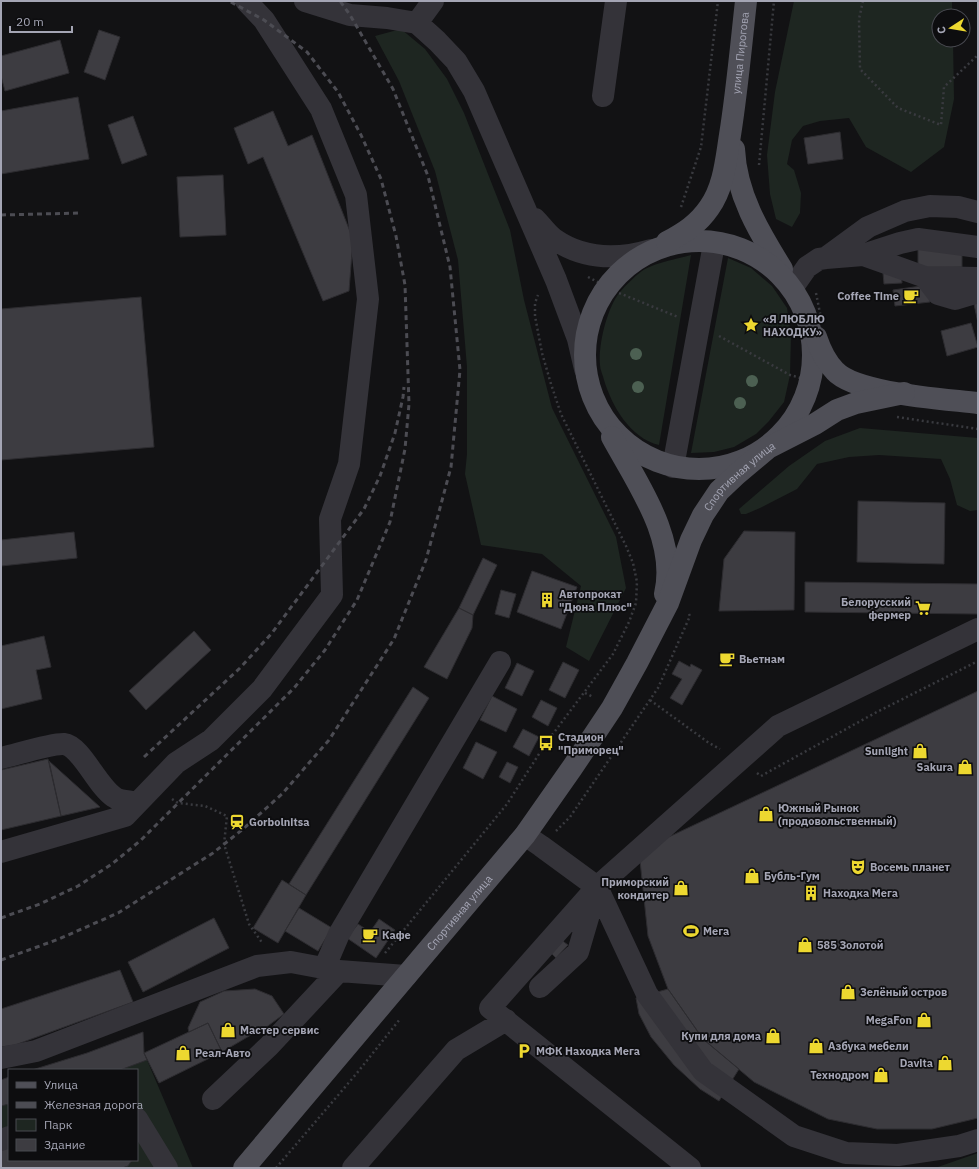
<svg xmlns="http://www.w3.org/2000/svg" width="979" height="1169" viewBox="0 0 979 1169" font-family="'IBM Plex Sans',sans-serif">
  <style>
    .green { fill: #1e2621 }
    .building { fill: #3d3c41; stroke: #2d2c30 }
    .lines { fill: none; stroke-linecap: round; stroke-linejoin: round }
    .path { stroke: #393a3f; stroke-width: 2.5; stroke-dasharray: 2 3; stroke-linecap: butt }
    .minor { stroke: #343339; stroke-width: 22 }
    .major { stroke: #4f4f57; stroke-width: 22 }
    .rail { stroke: #4c4c53; stroke-width: 3; stroke-dasharray: 5 4; stroke-linecap: butt }
    .tree { fill: #4c6052 }
    .labels { text-anchor: middle; dominant-baseline: central; stroke-width: 3.5; stroke-linejoin: round; paint-order: stroke }
    .street-label { font-size: 11px; fill: #a4a5b4; stroke: #0d0d0f }
    .poi-label { font-size: 11px; font-weight: bold; fill: #a4a5b4; stroke: #0d0d0f; text-anchor: start }
  </style>
  <rect width="100%" height="100%" fill="#121214"/>
  <path class="green" d="M794 1H952V16H939V40H953L954 99 944 147 911 172 866 147 849 118 820 121 803 126 792 140 787 164 794 170 801 193 800 213 792 227 776 219 770 194 767 155 775 92Z
    M401 29 425 49 447 79 464 113 510 230 524 300 552 408 616 537 626 588 589 661 566 647 581 586 542 554 481 545 465 474 467 454V367L458 260 435 171 399 81 375 36Z
    M691 255 659 445C630 438 612 406 604 380 603 375 600 370 600 365 598 346 607 307 620 292 626 285 634 277 642 271 653 263 678 259 691 255Z
    M728 258 751 268 772 286 787 308 791 335 790 375 784 402 769 421 756 434 734 447 714 452 691 453Z
    M860 428 978 438V510L970 511 957 505 950 479 941 459 879 455 849 457 817 464 797 489 760 508 746 514H741L739 509 789 466 825 441Z
    M147 1060 193 1168H1V1106L9 1104V1160H137V1070H120Z
    M978 1153V1168H935Z"/>
  <path class="building" d="M99 30 120 37 105 80 84 72Z
    M60 40 69 73 5 91 1 76V56Z
    M78 97 89 159 1 174V111Z
    M273 111 288 146 312 135 353 239 349 291 323 301 263 157 248 164 234 128Z
    M133 116 147 155 122 164 108 125Z
    M840 132 843 159 808 164 804 138Z
    M223 175 226 235 180 237 177 177Z
    M918 248H962V267L918 268Z
    M901 272 902 283 884 284 883 273Z
    M928 285 930 302 895 306 893 290Z
    M141 297 154 447 1 460V309Z
    M978 303V323L974 304Z
    M971 323 978 347 947 356 941 331Z
    M858 501 945 503 944 564 857 562Z
    M744 531 795 532 794 610 719 611 724 559Z
    M74 532 77 558 1 566V540Z
    M483 558 497 565 473 615 459 608Z
    M532 571 577 587 561 629 517 612Z
    M805 582 978 584V614L805 612Z
    M501 590 516 594 509 618 495 614Z
    M459 608 473 615 472 628 447 679 424 667Z
    M194 631 211 650 146 710 129 691Z
    M44 636 51 667 36 670 42 699 1 709V646Z
    M679 661 690 667 691 664 702 670 682 705 670 698 682 679 672 674Z
    M563 662 579 670 565 698 549 690Z
    M517 663 534 671 522 696 505 688Z
    M413 687 429 698 306 895 289 884Z
    M978 691V1118L932 1129H877L828 1119 754 1082 703 1039 668 989 648 936 639 851Z
    M492 696 517 709 506 732 480 720Z
    M541 700 557 708 548 726 532 717Z
    M523 729 539 737 529 756 513 747Z
    M476 742 497 752 483 779 463 768Z
    M48 759 61 816 1 830V770Z
    M49 761 100 807 61 816Z
    M507 762 518 767 510 783 499 777Z
    M282 880 306 895 278 943 253 928Z
    M299 908 332 928 318 951 285 931Z
    M214 918 229 948 143 992 128 962Z
    M379 919 395 930 376 958 347 938 358 924 370 932Z
    M560 939 568 945 556 958 549 951Z
    M120 970 133 1002 15 1045 1 1047V1009Z
    M255 989 272 996 284 1014 257 1034 256 1032 222 1052 208 1023 189 1032 188 1028 200 1002 224 991Z
    M668 989 703 1039 739 1069 719 1101 700 1089 674 1065 651 1037 639 1014 636 998Z
    M208 1023 222 1052 159 1083 144 1053Z
    M143 1032 144 1053 147 1060 120 1070H32L87 1053Z
    M9 1077V1104L1 1106V1080Z
    M9 1146V1160H132L128 1166 122 1168H1V1149Z"/>
  <g class="lines">
    <path class="path" d="M863 1 859 19 860 69 898 108 941 125 944 87 978 55
      M759 165 774 1
      M681 207 701 147 718 1
      M588 277 619 293 678 317
      M816 293 821 318
      M719 336 790 375 815 382
      M897 417 978 429
      M585 693 593 697
      M650 700 709 743 720 749
      M757 773 761 776 875 713 978 661
      M172 799 178 803 205 806 227 816 224 844 249 924 263 944
      M556 831 570 817 658 688 690 616 688 612
      M385 953 507 804 546 743 613 654 629 622 636 603 637 582 633 563 626 546 561 414 551 384 542 353 535 316V303L538 295
      M276 1168 357 1073 400 1019"/>
    <path class="minor" d="M305 1 350 15 387 18 417 23 437 41 456 61 474 91 556 280 578 339 585 369
      M417 23 433 1
      M603 96 616 1
      M535 219C541 225 547 234 554 239 584 260 617 260 651 250
      M863 255 925 277 938 294 955 299 978 292
      M827 257 868 227 905 211 930 206 958 207 978 212
      M925 277 978 278
      M793 287 807 267 819 259 826 258 863 255 900 243 918 239 978 247
      M673 467 714 244
      M1 758C15 755 52 743 64 744 81 746 97 786 114 797 119 801 130 801 137 803
      M525 835 541 846 597 887 647 994 703 1071 794 1136 846 1153 898 1155 959 1146 978 1140
      M1 852 125 816 176 763 211 740 262 689 332 595 330 519 349 464 368 299 356 195 321 109 264 20 246 1
      M324 969 339 934 500 662
      M540 987 578 952 595 894
      M1 1058 36 1051 257 966 291 962 339 971 406 976
      M213 1099 269 1046 339 971
      M137 1119 167 1168
      M1 1140 9 1137
      M353 1168 456 1050 506 1020
      M690 1168 490 1008 597 887 778 726 978 629"/>
    <g class="major">
      <path d="M734 149C736 194 759 232 782 269"/>
      <circle cx="699" cy="355" r="114"/>
      <path id="s1" d="M667 242C684 233 698 224 709 208 724 187 726 160 730 135 737 91 741 46 746 1"/>
      <path d="M816 337C820 349 826 362 835 371 856 394 946 399 978 403"/>
      <path d="M612 437C637 483 678 539 665 594"/>
      <path id="s2" d="M244 1168 525 835 572 768 612 708 637 663 668 603 691 540 703 515 719 491 737 474 768 448 815 424 837 410 856 403 904 393"/>
    </g>
    <path class="rail" d="M1 215 80 213
      M144 757 240 668 272 633 364 509 380 476 395 433 403 397 404 387
      M1 918 40 904 78 886 112 864 141 840 294 688 325 650 357 600 390 522 405 449 409 404 405 285 396 236 381 179 361 135 338 92 307 52 264 20 229 1
      M1 960 59 939 118 913 213 853 243 829 282 794 329 740 394 639 426 560 451 467 460 370 450 267 428 176 393 89 350 15 340 1"/>
  </g>
  <g class="tree">
    <circle cx="636" cy="354" r="6"/>
    <circle cx="752" cy="381" r="6"/>
    <circle cx="638" cy="387" r="6"/>
    <circle cx="740" cy="403" r="6"/>
  </g>
  <defs>
    <symbol id="cafe-bare" viewBox="-9 -9 18 18"><path d="M-5.5-4.5H6V0H3Q3 3.5 0 3.5H-2.5Q-5.5 3.5-5.5 0ZM3-3.2v2h1.7v-2ZM-6 4.5H4V6H-6Z" fill="#edd830" stroke="#0d0d0f" stroke-width="2.5" paint-order="stroke"/></symbol>
    <symbol id="sight-bare" viewBox="-9 -9 18 18"><path d="M0-6L1.8-2.2L6-1.7L2.9 1.2L3.7 5.4L0 3.3L-3.7 5.4L-2.9 1.2L-6-1.7L-1.8-2.2Z" fill="#edd830" stroke="#0d0d0f" stroke-width="2.5" paint-order="stroke"/></symbol>
    <symbol id="building-bare" viewBox="-9 -9 18 18"><path d="M-4-6H4V6H1V3H-1V6H-4ZM-2.5-4.3h1.7v1.8h-1.7ZM.8-4.3h1.7v1.8H.8ZM-2.5-1h1.7V.8h-1.7ZM.8-1h1.7V.8H.8Z" fill="#edd830" stroke="#0d0d0f" stroke-width="2.5" paint-order="stroke"/></symbol>
    <symbol id="supermarket-bare" viewBox="-9 -9 18 18"><path d="M-6-5.5h2.5l.6 2H6L4.5 2H-2.5L-4.4-4H-6ZM-1.5 3.2a1.3 1.3 0 1 0 .1 0ZM3 3.2a1.3 1.3 0 1 0 .1 0Z" fill="#edd830" stroke="#0d0d0f" stroke-width="2.5" paint-order="stroke"/></symbol>
    <symbol id="bus-bare" viewBox="-9 -9 18 18"><path d="M-5-6H5V4H4V6H2V4H-2V6H-4V4H-5ZM-3.5-4V0h7V-4ZM-3.5 1.2v1.5H-2V1.2ZM2 1.2v1.5H3.5V1.2Z" fill="#edd830" stroke="#0d0d0f" stroke-width="2.5" paint-order="stroke"/></symbol>
    <symbol id="shop-bare" viewBox="-9 -9 18 18"><path d="M-5-2.5h2.3a2.7 3.5 0 0 1 5.4 0H5L5.5 6h-11ZM-1.5-2.5h3a1.5 2.3 0 0 0-3 0Z" fill="#edd830" stroke="#0d0d0f" stroke-width="2.5" paint-order="stroke"/></symbol>
    <symbol id="station-bare" viewBox="-9 -9 18 18"><path d="M-3-6H3Q5-6 5-4V2Q5 4 3 4L4.5 6H3L1.5 4h-3L-3 6H-4.5L-3 4Q-5 4-5 2V-4Q-5-6-3-6ZM-3.5-4v3h7v-3ZM-3.5 1v1.5H-2V1ZM2 1v1.5H3.5V1Z" fill="#edd830" stroke="#0d0d0f" stroke-width="2.5" paint-order="stroke"/></symbol>
    <symbol id="theatre-bare" viewBox="-9 -9 18 18"><path d="M-5-5.5Q0-4 5-5.5V0Q5 5 0 6Q-5 5-5 0ZM-3.3-2.5H-1v1.5H-3.3ZM1-2.5H3.3v1.5H1ZM-2.8 1Q0 5.5 2.8 1Z" fill="#edd830" stroke="#0d0d0f" stroke-width="2.5" paint-order="stroke"/></symbol>
    <symbol id="stadium-bare" viewBox="-9 -9 18 18"><path d="M0-5a6.5 5 0 1 0 0 10a6.5 5 0 1 0 0-10ZM-3.5-1.8h7v3.6h-7Z" fill="#edd830" stroke="#0d0d0f" stroke-width="2.5" paint-order="stroke"/></symbol>
    <symbol id="parking-bare" viewBox="-9 -9 18 18"><path d="M-3.5-5.5H1a3.5 3.5 0 0 1 0 7H-1V5.5H-3.5ZM-1-3.4V-.6H.8a1.4 1.4 0 0 0 0-2.8Z" fill="#edd830" stroke="#0d0d0f" stroke-width="2.5" paint-order="stroke"/></symbol>
  </defs>
  <g fill-rule="evenodd">
    <use href="#cafe-bare" x="900" y="285" width="22" height="22"/>
    <use href="#sight-bare" x="740" y="314" width="22" height="22"/>
    <use href="#building-bare" x="536" y="589" width="22" height="22"/>
    <use href="#supermarket-bare" x="912" y="597" width="22" height="22"/>
    <use href="#cafe-bare" x="716" y="648" width="22" height="22"/>
    <use href="#bus-bare" x="535" y="732" width="22" height="22"/>
    <use href="#shop-bare" x="909" y="740" width="22" height="22"/>
    <use href="#shop-bare" x="954" y="756" width="22" height="22"/>
    <use href="#shop-bare" x="755" y="803" width="22" height="22"/>
    <use href="#station-bare" x="226" y="811" width="22" height="22"/>
    <use href="#theatre-bare" x="847" y="856" width="22" height="22"/>
    <use href="#shop-bare" x="741" y="865" width="22" height="22"/>
    <use href="#shop-bare" x="670" y="877" width="22" height="22"/>
    <use href="#building-bare" x="800" y="882" width="22" height="22"/>
    <use href="#stadium-bare" x="680" y="920" width="22" height="22"/>
    <use href="#cafe-bare" x="359" y="924" width="22" height="22"/>
    <use href="#shop-bare" x="794" y="934" width="22" height="22"/>
    <use href="#shop-bare" x="837" y="981" width="22" height="22"/>
    <use href="#shop-bare" x="913" y="1009" width="22" height="22"/>
    <use href="#shop-bare" x="217" y="1019" width="22" height="22"/>
    <use href="#shop-bare" x="762" y="1025" width="22" height="22"/>
    <use href="#shop-bare" x="805" y="1035" width="22" height="22"/>
    <use href="#parking-bare" x="513" y="1040" width="22" height="22"/>
    <use href="#shop-bare" x="172" y="1042" width="22" height="22"/>
    <use href="#shop-bare" x="934" y="1052" width="22" height="22"/>
    <use href="#shop-bare" x="870" y="1064" width="22" height="22"/>
  </g>
  <g class="labels">
    <g class="street-label">
      <text stroke="none"><textPath href="#s1" startOffset="214">улица Пирогова</textPath></text>
      <text stroke="none"><textPath href="#s2" startOffset="857">Спортивная улица</textPath></text>
      <text stroke="none"><textPath href="#s2" startOffset="334">Спортивная улица</textPath></text>
    </g>
    <g class="poi-label">
      <text x="899" y="296" text-anchor="end">Coffee Time</text>
      <text x="763" y="319">«Я ЛЮБЛЮ<tspan x="763" dy="13">НАХОДКУ»</tspan></text>
      <text x="559" y="594">Автопрокат<tspan x="559" dy="13">"Дюна Плюс"</tspan></text>
      <text x="911" y="602" text-anchor="end">Белорусский<tspan x="911" dy="13">фермер</tspan></text>
      <text x="739" y="659">Вьетнам</text>
      <text x="558" y="737">Стадион<tspan x="558" dy="13">"Приморец"</tspan></text>
      <text x="908" y="751" text-anchor="end">Sunlight</text>
      <text x="953" y="767" text-anchor="end">Sakura</text>
      <text x="778" y="808">Южный Рынок<tspan x="778" dy="13">(продовольственный)</tspan></text>
      <text x="249" y="822">Gorbolnitsa</text>
      <text x="870" y="867">Восемь планет</text>
      <text x="764" y="876">Бубль-Гум</text>
      <text x="669" y="882" text-anchor="end">Приморский<tspan x="669" dy="13">кондитер</tspan></text>
      <text x="823" y="893">Находка Мега</text>
      <text x="703" y="931">Мега</text>
      <text x="382" y="935">Кафе</text>
      <text x="817" y="945">585 Золотой</text>
      <text x="860" y="992">Зелёный остров</text>
      <text x="912" y="1020" text-anchor="end">MegaFon</text>
      <text x="240" y="1030">Мастер сервис</text>
      <text x="761" y="1036" text-anchor="end">Купи для дома</text>
      <text x="828" y="1046">Азбука мебели</text>
      <text x="536" y="1051">МФК Находка Мега</text>
      <text x="195" y="1053">Реал-Авто</text>
      <text x="933" y="1063" text-anchor="end">Davita</text>
      <text x="869" y="1075" text-anchor="end">Технодром</text>
    </g>
  </g>
  <rect width="979" height="1169" fill="none" stroke="#a4a5b4" stroke-width="4"/>
  <rect x="8" y="1069" width="130" height="92" fill="#0d0d0f" stroke="#494a51"/>
  <rect x="16" y="1082" width="20" height="6" fill="#4f4f57" stroke="#494a51"/>
  <text x="44" y="1089" font-size="12" fill="#a4a5b4">Улица</text>
  <rect x="16" y="1102" width="20" height="6" fill="#4c4c53" stroke="#494a51"/>
  <text x="44" y="1109" font-size="12" fill="#a4a5b4">Железная дорога</text>
  <rect x="16" y="1119" width="20" height="12" fill="#1e2621" stroke="#494a51"/>
  <text x="44" y="1129" font-size="12" fill="#a4a5b4">Парк</text>
  <rect x="16" y="1139" width="20" height="12" fill="#3d3c41" stroke="#494a51"/>
  <text x="44" y="1149" font-size="12" fill="#a4a5b4">Здание</text>
  <g transform="translate(951 28) rotate(258)"><circle r="19" fill="#0d0d0f" stroke="#494a51"/>
  <path d="M0-3L7 15L0 10L-7 15Z" fill="#edd830"/>
  <text y="-6" font-size="11" font-weight="bold" text-anchor="middle" fill="#a4a5b4">С</text>
  </g>
  <path d="M10 26v6h62v-6" fill="none" stroke="#a4a5b4" stroke-width="2"/>
  <text x="16" y="26" font-size="12" fill="#a4a5b4" stroke="#0d0d0f" stroke-width="3" paint-order="stroke">20 m</text>
</svg>
